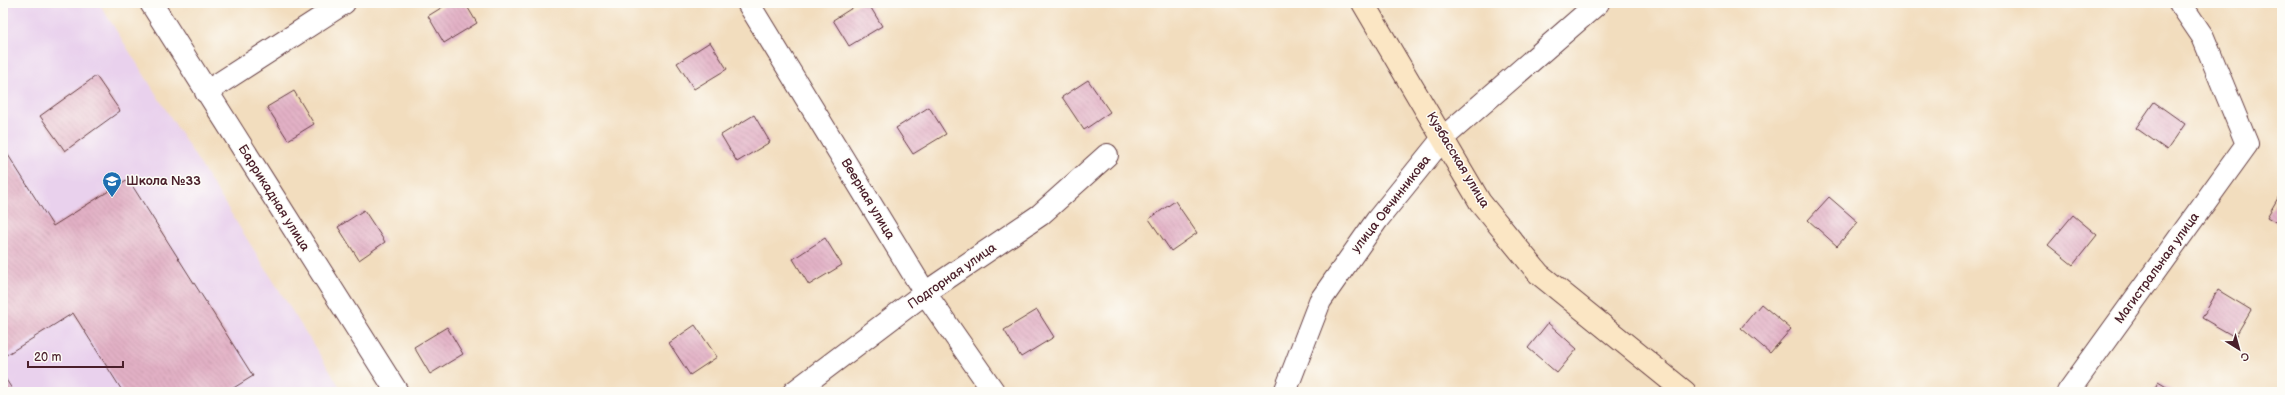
<svg xmlns="http://www.w3.org/2000/svg" width="2285" height="395" viewBox="0 0 2285 395" font-family="'Balsamiq Sans',sans-serif">
  <style>
    .built { fill: #e9d1ed }
    .building { fill: url(#building-back-hatch) }
    .lines { fill: none; stroke-linecap: round; stroke-linejoin: round }
    .street-casing { stroke: #633c41; stroke-width: 24 }
    .secondary-casing { stroke: #633c41; stroke-width: 24 }
    .street { stroke: #fff; stroke-width: 22 }
    .secondary { stroke: #fbe6c4; stroke-width: 22 }
    .labels { text-anchor: middle; dominant-baseline: central; stroke-width: 3; stroke-linejoin: round; paint-order: stroke }
    .street-label { font-size: 13px; fill: #4a1f2b; stroke: #fdfcf7 }
    .poi-label { font-size: 13px; font-weight: bold; fill: #4a1f2b; stroke: #fdfcf7; text-anchor: start }
  </style>
  <defs>
    <pattern id="building-back-hatch" width="6" height="6" patternUnits="userSpaceOnUse"><rect width="6" height="6" fill="#e2b0c5"/><path d="M-1 5l2 2M0 0l6 6M5-1l2 2" fill="none" stroke="#c397a9"/></pattern>
  </defs>
  <rect width="100%" height="100%" fill="#fdfcf7"/>
  <filter id="ink" filterUnits="userSpaceOnUse"><feTurbulence type="fractalNoise" baseFrequency=".025" numOctaves="2"/><feDisplacementMap in="SourceGraphic" scale="8" xChannelSelector="R" yChannelSelector="G"/><feConvolveMatrix kernelMatrix="1 2 1 2 8 2 1 2 1" color-interpolation-filters="sRGB"/></filter>
  <filter id="wash" filterUnits="userSpaceOnUse"><feTurbulence type="fractalNoise" baseFrequency=".012" numOctaves="4" result="noise"/><feDisplacementMap in="SourceGraphic" scale="16" xChannelSelector="R" yChannelSelector="G"/><feGaussianBlur stdDeviation="0.9" result="paint"/><feColorMatrix in="noise" values="0 0 0 0 0 0 0 0 0 0 0 0 0 0 0 0 0 1.4 0 .05"/><feComposite in="paint" operator="in"/></filter>
  <g filter="url(#wash)">
    <rect width="100%" height="100%" fill="#f2ddbe"/>
    <path class="built" d="M3 3H99L343 392H3Z"/>
    <g id="blocks">
      <path class="building" d="M449 3H465L477 23 444 43 428 16Z
        M860 3H868L882 26 849 46 833 20Z
        M710 42 727 69 694 89 677 63Z
        M96 76 120 111 65 151 40 116Z
        M1088 80 1110 112 1084 130 1062 97Z
        M294 91 314 124 288 140 267 107Z
        M2154 102 2185 124 2167 150 2136 128Z
        M929 107 946 134 913 154 896 128Z
        M754 115 770 142 737 162 721 135Z
        M3 147 53 226 128 179 253 376 227 392H123L73 313 3 357Z
        M2282 191V226L2267 217Z
        M1829 197 1858 222 1837 246 1808 220Z
        M1175 201 1197 233 1171 251 1149 219Z
        M364 210 385 242 359 260 338 227Z
        M2073 215 2097 235 2073 265 2048 245Z
        M825 238 842 265 809 285 793 259Z
        M2218 290 2251 310 2235 337 2202 318Z
        M1761 304 1791 329 1770 353 1741 328Z
        M1037 310 1054 337 1021 357 1004 330Z
        M1548 323 1577 349 1557 373 1528 348Z
        M695 325 717 357 690 375 669 343Z
        M447 327 463 354 430 374 414 347Z
        M3 375 14 392H3Z
        M2158 382 2175 392H2153Z"/>
    </g>
  </g>
  <g filter="url(#ink)">
    <use href="#blocks" fill-opacity="0" stroke="#633c41" stroke-width="1"/>
    <g class="lines">
      <defs>
        <path id="street" d="M151 3 397 392
          M748 3 925 293 994 392
          M206 92 344 3
          M794 392 925 293 1040 215 1107 155
          M1285 392 1320 301 1377 220 1444 137 1598 3
          M2068 392 2247 144 2203 37 2180 3"/>
        <path id="secondary" d="M1363 3 1480 202 1539 274 1685 392"/>
      </defs>
      <use href="#street" class="street-casing"/>
      <use href="#secondary" class="secondary-casing"/>
      <use href="#street" class="street"/>
      <use href="#secondary" class="secondary"/>
    </g>
  </g>
  <defs>
    <symbol id="school-pin" viewBox="-11 -11 22 30"><path d="M0 17L-7.5 6A9.5 9.5 0 1 1 7.5 6Z" fill="#1f6fb2" stroke="#fdfcf7"/><path d="M0-5L7-2L0 1L-7-2ZM-4 1L0 2.5L4 1V4Q0 6-4 4Z" fill="#fff"/></symbol>
  </defs>
  <g fill-rule="evenodd">
    <use href="#school-pin" x="101" y="170" width="22" height="30"/>
  </g>
  <g class="labels">
    <g class="street-label">
      <text transform="translate(1458 160) rotate(59)">Кузбасская улица</text>
      <text transform="translate(274 198) rotate(58)">Баррикадная улица</text>
      <text transform="translate(868 199) rotate(59)">Веерная улица</text>
      <text transform="translate(1391 204) rotate(-52)">улица Овчинникова</text>
      <text transform="translate(2157 268) rotate(-54)">Магистральная улица</text>
      <text transform="translate(952 276) rotate(-35)">Подгорная улица</text>
    </g>
    <g class="poi-label">
      <text x="126" y="181">Школа №33</text>
    </g>
  </g>
  <rect width="2285" height="395" fill="none" stroke="#fdfcf7" stroke-width="16"/>
  <g transform="translate(2239 349) rotate(143)" stroke="#fdfcf7" stroke-width="3" paint-order="stroke">
  <path d="M0-3L7 15L0 10L-7 15Z" fill="#4a1f2b"/>
  <text y="-6" font-size="11" font-weight="bold" text-anchor="middle" fill="#4a1f2b">С</text>
  </g>
  <path d="M28 361v6h95v-6" fill="none" stroke="#4a1f2b" stroke-width="2"/>
  <text x="34" y="361" font-size="12" fill="#4a1f2b" stroke="#fdfcf7" stroke-width="3" paint-order="stroke">20 m</text>
</svg>
